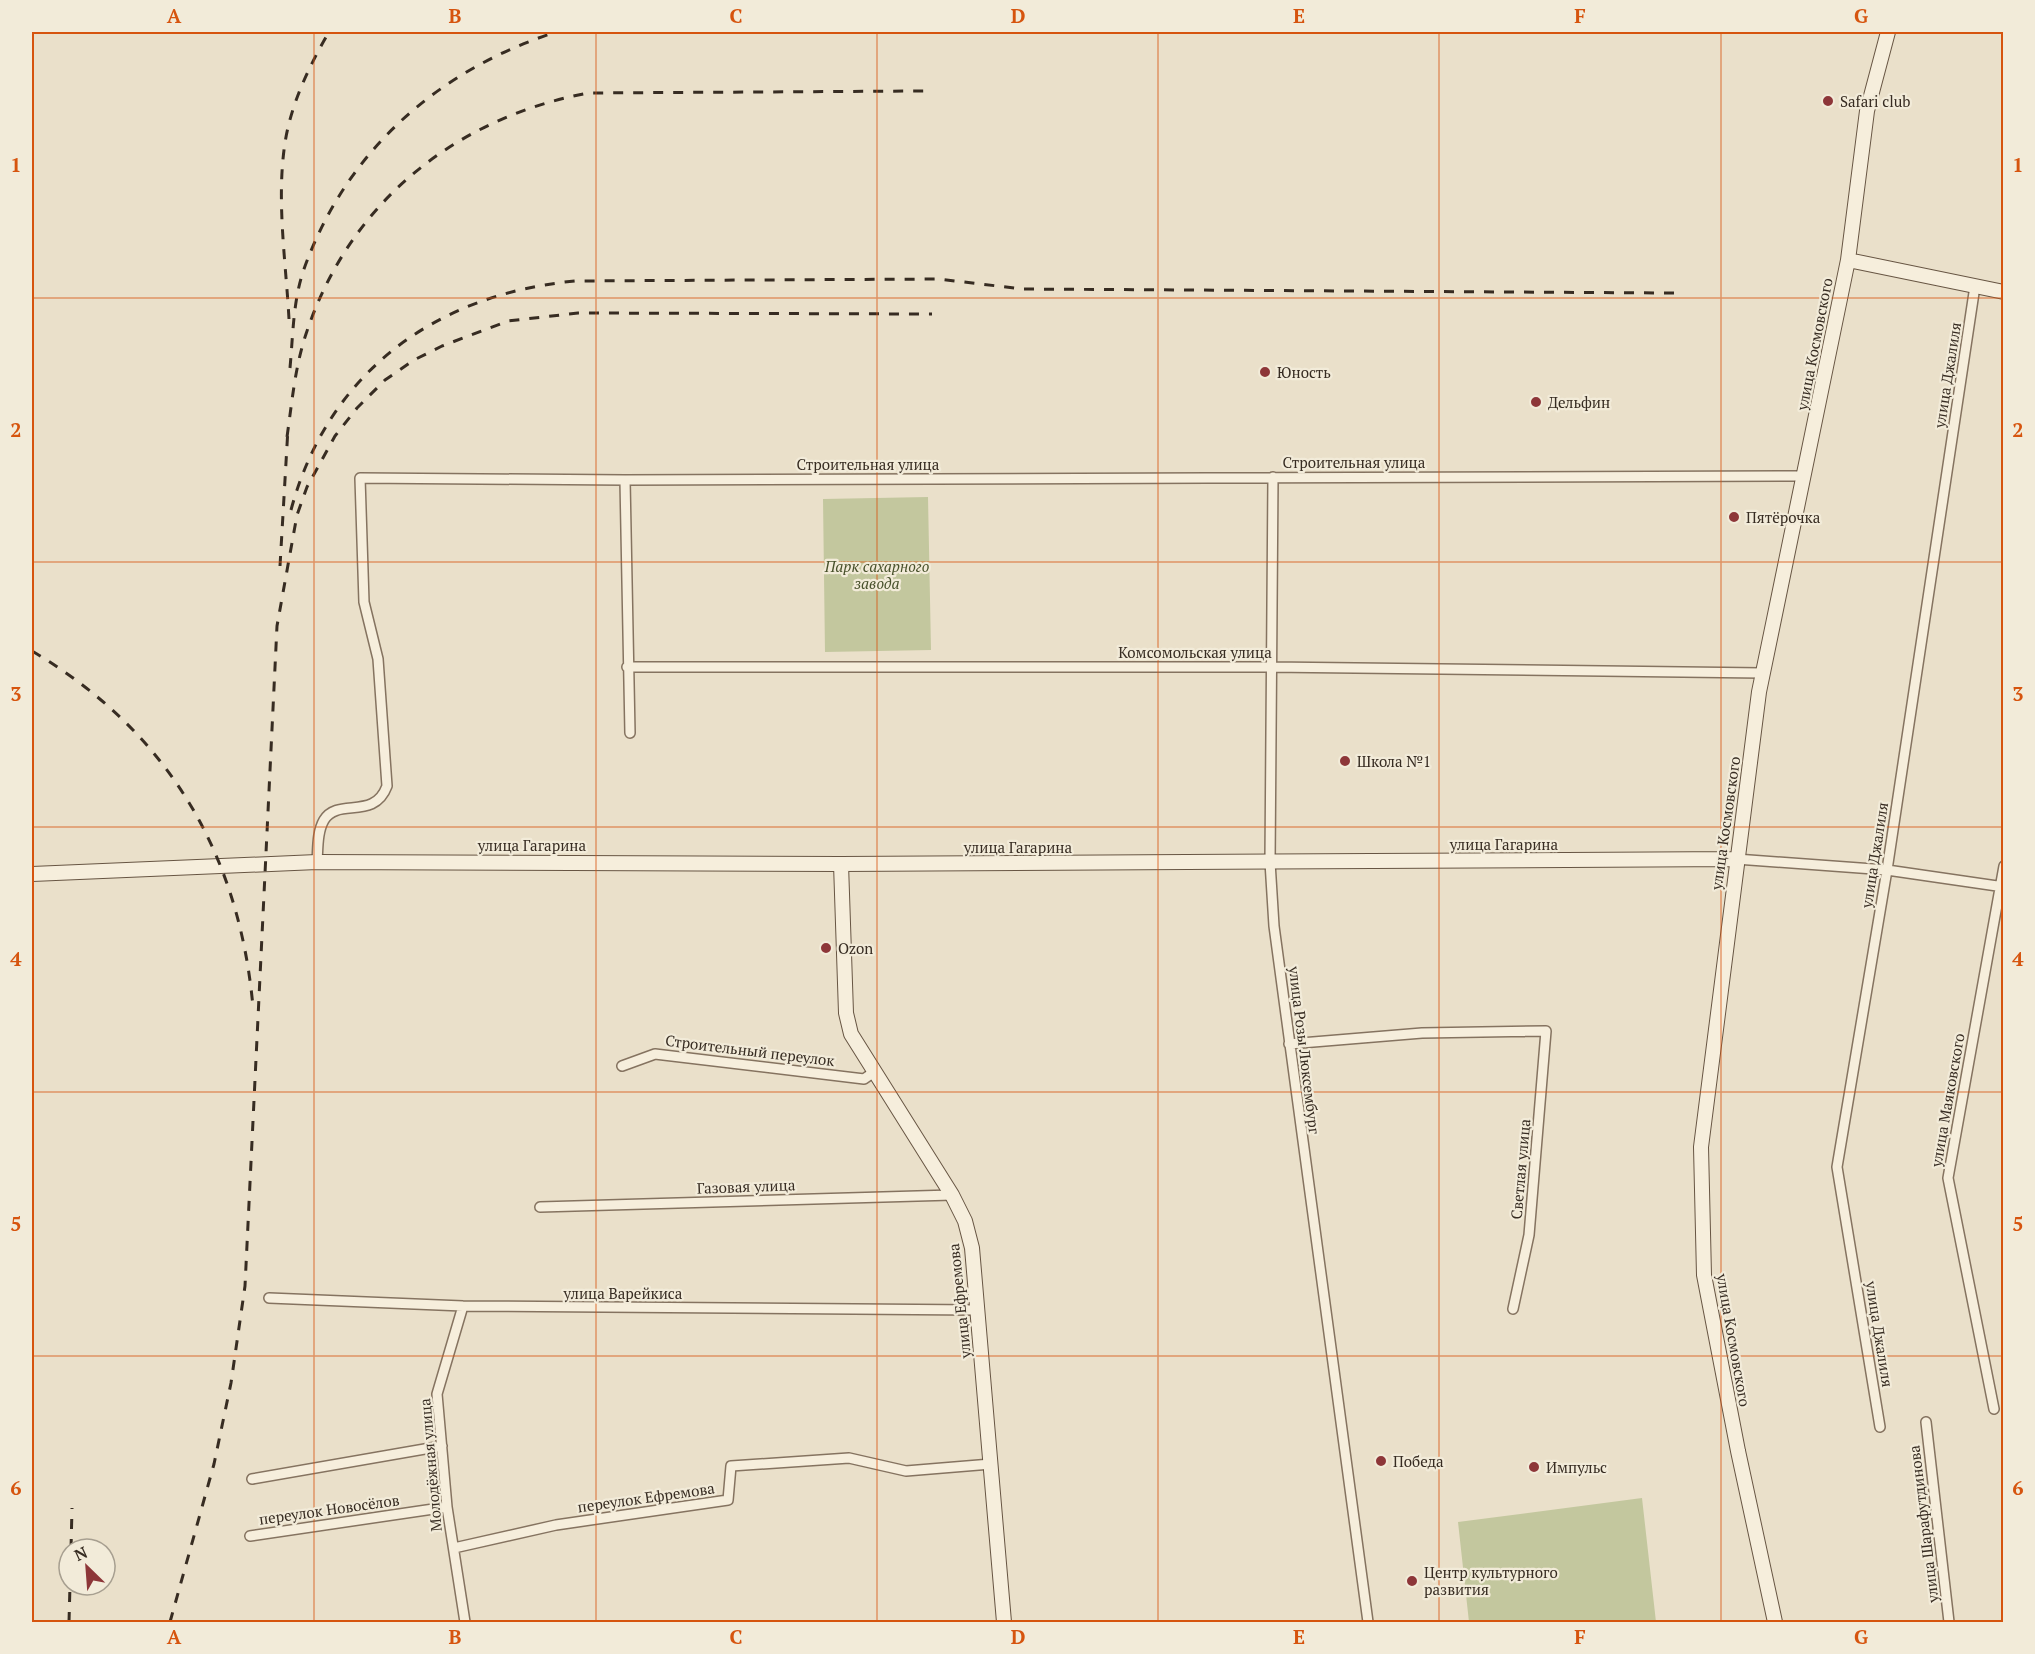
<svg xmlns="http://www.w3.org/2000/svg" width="2035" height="1654" viewBox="0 0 2035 1654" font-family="'PT Serif',serif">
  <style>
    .green { fill: #c3c79e }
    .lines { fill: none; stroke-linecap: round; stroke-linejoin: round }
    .street-casing { stroke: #857360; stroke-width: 12 }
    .secondary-casing { stroke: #675543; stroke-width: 16 }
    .street { stroke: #f6eedc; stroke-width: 9 }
    .secondary { stroke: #f6eedc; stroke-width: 14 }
    .rail { stroke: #372c22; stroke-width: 3; stroke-dasharray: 10 10; stroke-linecap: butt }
    .grid { fill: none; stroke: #d6540e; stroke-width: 1.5; stroke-opacity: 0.55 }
    .poi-dot { fill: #8d3638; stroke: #f2ebd9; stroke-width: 2 }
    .labels { text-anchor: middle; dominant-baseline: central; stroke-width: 4.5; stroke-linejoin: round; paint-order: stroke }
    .poi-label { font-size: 15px; fill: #372c22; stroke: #f2ebd9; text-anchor: start }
    .street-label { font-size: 15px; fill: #372c22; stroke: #f2ebd9 }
    .park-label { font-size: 15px; font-style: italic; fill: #48512b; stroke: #f2ebd9 }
    .neatline { fill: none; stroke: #d6540e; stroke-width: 2 }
    .grid-label { font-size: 20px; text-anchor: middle; font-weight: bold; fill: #d6540e }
  </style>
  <rect width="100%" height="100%" fill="#eae0ca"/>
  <path class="green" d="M928 497 931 650 825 652 823 499Z
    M1642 1498 1656 1622H1469L1458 1522Z"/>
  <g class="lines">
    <defs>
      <path id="street" d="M1273 477 1270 862 1274 926 1368 1622
        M625 480 630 733
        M627 667H1270L1762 673
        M1736 859 1887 870 2004 887
        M317 862C318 849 317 832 324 820 338 797 374 821 387 786L378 659 364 602 360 478 625 480 1805 476
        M1289 1044 1422 1033 1546 1031 1529 1235 1513 1309
        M622 1066 655 1054 864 1079 874 1072
        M540 1207 952 1195
        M269 1298 463 1306 977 1310
        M463 1306 437 1394 447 1507 465 1622
        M1994 1409 1948 1178 2004 866
        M1926 1422 1949 1622
        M1880 1427 1837 1167 1887 870 1975 286
        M252 1479 442 1446
        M250 1536 447 1507
        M454 1548 556 1525 728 1500 731 1466 849 1458 906 1471 991 1464"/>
      <path id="secondary" d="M1848 260 2004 292
        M841 864 846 1013 851 1034 952 1195 965 1221 972 1248 1004 1622
        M32 874 317 862 841 864 1736 859
        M1775 1622 1738 1451 1704 1275 1701 1147 1759 692 1848 260 1867 111 1888 32"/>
    </defs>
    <use href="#street" class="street-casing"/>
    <use href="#secondary" class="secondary-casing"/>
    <use href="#street" class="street"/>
    <use href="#secondary" class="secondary"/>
    <path class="rail" d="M289 319C286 264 277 205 284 150 289 108 308 68 329 32
      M290 368C293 336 293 300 304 269 346 151 438 70 556 32
      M287 437C292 402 295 367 306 334 349 203 455 118 588 93L924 91
      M291 510C328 372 436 294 575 281L938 279 1023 289 1674 293
      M280 566 288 428
      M32 651C167 731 239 852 253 1007
      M71 1549 72 1508
      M69 1622 70 1585
      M170 1622 214 1464 231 1383 245 1286 277 626 297 515 307 487 335 436 357 408 385 380 414 360 442 346 508 321 578 313 932 314"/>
  </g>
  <path class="grid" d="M314 32V1622M596 32V1622M877 32V1622M1158 32V1622M1439 32V1622M1721 32V1622M32 298H2004M32 562H2004M32 827H2004M32 1092H2004M32 1356H2004"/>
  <g class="poi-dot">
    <circle cx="1828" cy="101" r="6"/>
    <circle cx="1265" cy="372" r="6"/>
    <circle cx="1536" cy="402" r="6"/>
    <circle cx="1734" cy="517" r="6"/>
    <circle cx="1345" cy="761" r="6"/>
    <circle cx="826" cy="948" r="6"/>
    <circle cx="1381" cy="1461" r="6"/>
    <circle cx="1534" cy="1467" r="6"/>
    <circle cx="1412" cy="1581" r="6"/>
  </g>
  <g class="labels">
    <g class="poi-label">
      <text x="1840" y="101">Safari club</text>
      <text x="1277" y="372">Юность</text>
      <text x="1548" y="402">Дельфин</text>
      <text x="1746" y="517">Пятёрочка</text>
      <text x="1357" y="761">Школа №1</text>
      <text x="838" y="948">Ozon</text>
      <text x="1393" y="1461">Победа</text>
      <text x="1546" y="1467">Импульс</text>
      <text x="1424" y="1572">Центр культурного<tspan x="1424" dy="17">развития</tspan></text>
    </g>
    <g class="street-label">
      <text transform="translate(1814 344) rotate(-79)">улица Космовского</text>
      <text transform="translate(1947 375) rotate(-81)">улица Джалиля</text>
      <text x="1354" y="462">Строительная улица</text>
      <text x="868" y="464">Строительная улица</text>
      <text x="1195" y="652">Комсомольская улица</text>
      <text transform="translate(1725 823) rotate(-82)">улица Космовского</text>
      <text x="1504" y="844">улица Гагарина</text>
      <text x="532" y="845">улица Гагарина</text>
      <text x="1018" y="847">улица Гагарина</text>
      <text transform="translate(1874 855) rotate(-81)">улица Джалиля</text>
      <text transform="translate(750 1050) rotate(7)">Строительный переулок</text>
      <text transform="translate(1305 1050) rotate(83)">улица Розы Люксембург</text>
      <text transform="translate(1947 1100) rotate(-80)">улица Маяковского</text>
      <text transform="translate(1520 1169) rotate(-85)">Светлая улица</text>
      <text transform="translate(746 1186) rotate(-2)">Газовая улица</text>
      <text x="623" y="1293">улица Варейкиса</text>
      <text transform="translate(959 1301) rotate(-96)">улица Ефремова</text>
      <text transform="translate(1880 1334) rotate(81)">улица Джалиля</text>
      <text transform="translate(1734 1340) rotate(80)">улица Космовского</text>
      <text transform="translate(430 1465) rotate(-95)">Молодёжная улица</text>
      <text transform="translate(646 1497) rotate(-8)">переулок Ефремова</text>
      <text transform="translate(329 1509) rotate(-8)">переулок Новосёлов</text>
      <text transform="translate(1923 1524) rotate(-97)">улица Шарафутдинова</text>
    </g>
    <g class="park-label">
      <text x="877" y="566">Парк сахарного<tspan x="877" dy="17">завода</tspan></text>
    </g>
  </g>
  <rect width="2035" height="1654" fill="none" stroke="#f2ebd9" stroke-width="66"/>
  <g transform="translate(87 1567) rotate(335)"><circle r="28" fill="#f2ebd9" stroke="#a79f90" stroke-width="1.5"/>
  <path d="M0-4.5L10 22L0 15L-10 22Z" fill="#8d3638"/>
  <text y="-9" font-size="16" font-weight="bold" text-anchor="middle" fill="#372c22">N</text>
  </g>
  <rect x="33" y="33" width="1969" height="1588" class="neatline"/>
  <g class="grid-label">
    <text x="174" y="23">A</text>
    <text x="455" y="23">B</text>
    <text x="736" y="23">C</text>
    <text x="1018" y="23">D</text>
    <text x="1299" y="23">E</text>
    <text x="1580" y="23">F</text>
    <text x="1861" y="23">G</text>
    <text x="16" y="172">1</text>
    <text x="2018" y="172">1</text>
    <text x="16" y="437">2</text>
    <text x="2018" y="437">2</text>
    <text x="16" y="701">3</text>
    <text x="2018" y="701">3</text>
    <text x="16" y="966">4</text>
    <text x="2018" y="966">4</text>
    <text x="16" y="1231">5</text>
    <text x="2018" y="1231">5</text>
    <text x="16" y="1495">6</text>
    <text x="2018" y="1495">6</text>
    <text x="174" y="1644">A</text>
    <text x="455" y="1644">B</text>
    <text x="736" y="1644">C</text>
    <text x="1018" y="1644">D</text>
    <text x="1299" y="1644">E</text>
    <text x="1580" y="1644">F</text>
    <text x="1861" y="1644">G</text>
  </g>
</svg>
